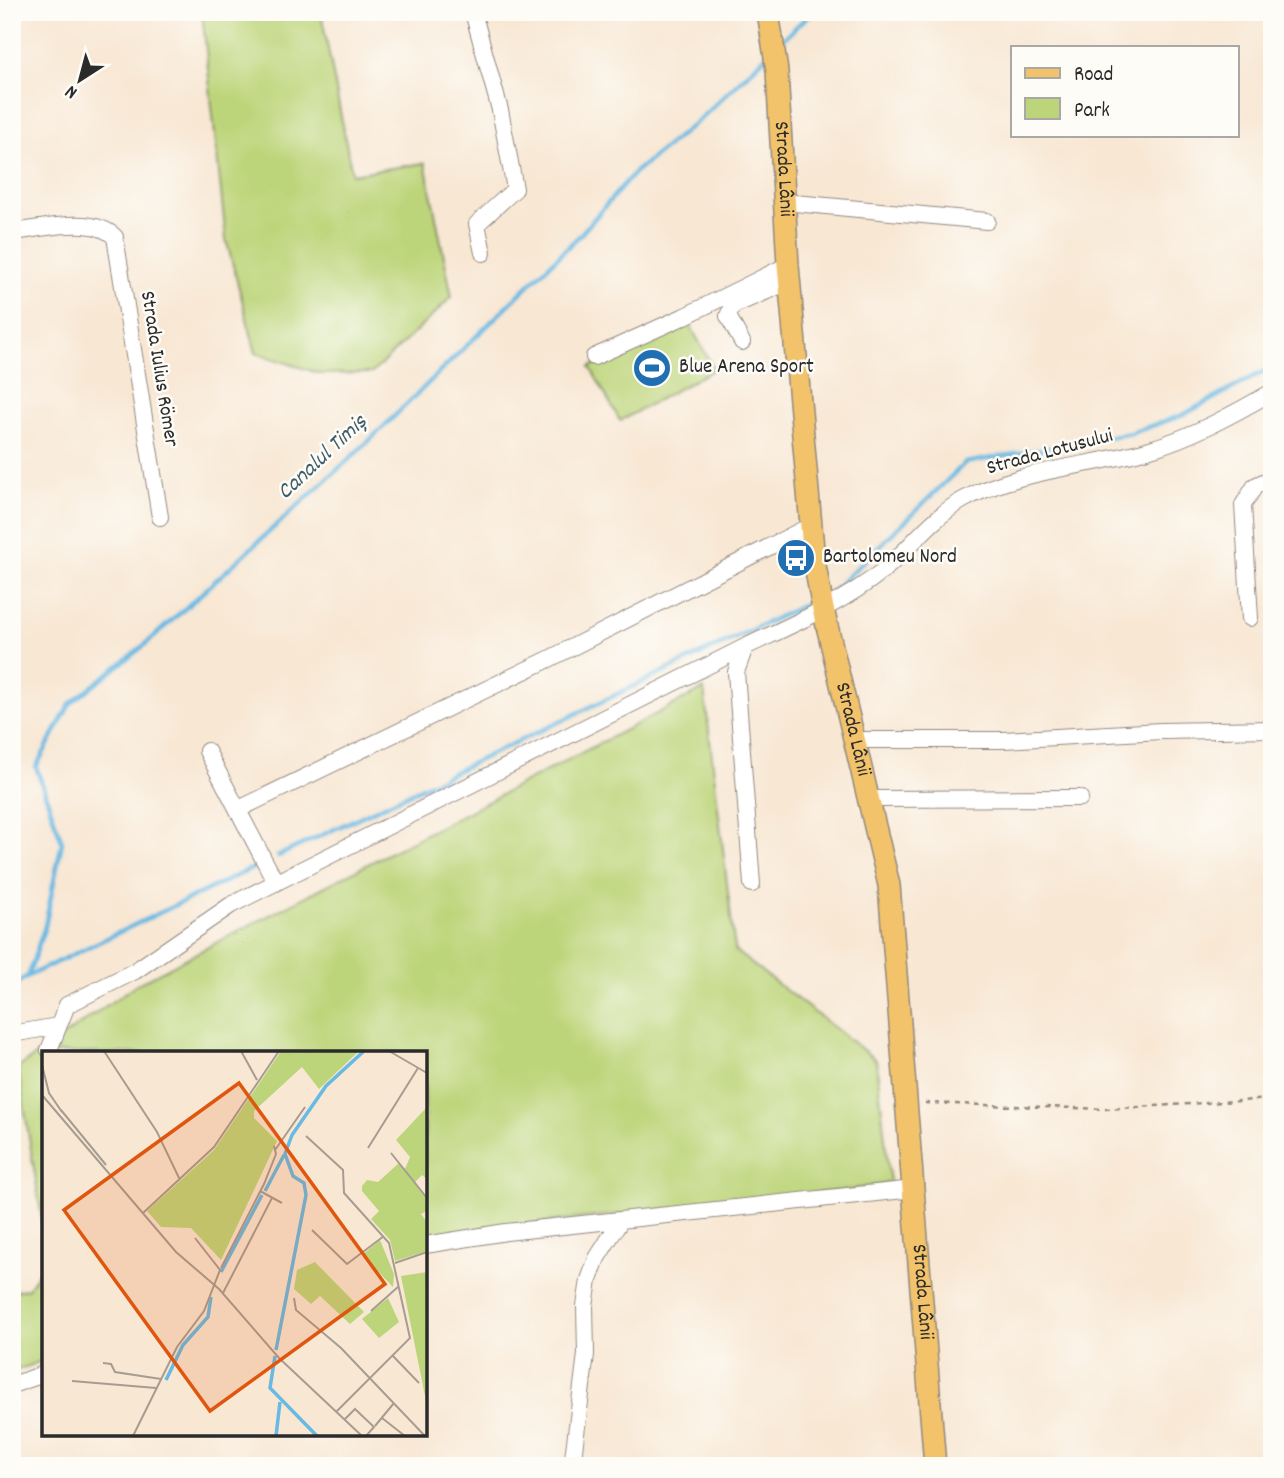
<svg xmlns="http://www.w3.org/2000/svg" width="1284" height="1478" viewBox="0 0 1284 1478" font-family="Dekko,sans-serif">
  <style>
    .green { fill: #bdd57a; stroke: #748052; stroke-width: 2 }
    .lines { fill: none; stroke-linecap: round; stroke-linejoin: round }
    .stream { stroke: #68b9e3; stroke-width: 4.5 }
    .minor-casing { stroke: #92897f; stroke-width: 18 }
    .major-casing { stroke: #92897f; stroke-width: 24 }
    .path { stroke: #92897f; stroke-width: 2.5; stroke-dasharray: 5 5; stroke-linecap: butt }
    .minor { stroke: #fff; stroke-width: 16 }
    .major { stroke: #f2c36a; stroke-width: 21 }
    .labels { text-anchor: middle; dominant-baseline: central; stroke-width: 5; stroke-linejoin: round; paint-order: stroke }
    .street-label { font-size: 21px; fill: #2b2b2b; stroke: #fdfcf7 }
    .poi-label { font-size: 21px; fill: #2b2b2b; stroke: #fdfcf7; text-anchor: start }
    .water-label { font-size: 23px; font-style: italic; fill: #405d6b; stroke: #fdfcf7 }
    .inset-river { fill: none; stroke: #68b9e3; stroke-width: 3.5 }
    .inset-road { fill: none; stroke: #a69c90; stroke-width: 2 }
    .view { fill: #df570e; fill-opacity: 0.15; stroke: #df570e; stroke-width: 3.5 }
    .inset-edge { fill: none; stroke: #2b2b2b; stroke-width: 3.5 }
  </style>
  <rect width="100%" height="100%" fill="#fdfcf7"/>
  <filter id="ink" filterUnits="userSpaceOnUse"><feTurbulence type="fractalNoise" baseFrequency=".0143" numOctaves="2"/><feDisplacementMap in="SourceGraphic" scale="14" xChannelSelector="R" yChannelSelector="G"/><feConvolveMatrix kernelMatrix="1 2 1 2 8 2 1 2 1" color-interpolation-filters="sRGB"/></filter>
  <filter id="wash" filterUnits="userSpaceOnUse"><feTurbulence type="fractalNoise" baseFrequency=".00686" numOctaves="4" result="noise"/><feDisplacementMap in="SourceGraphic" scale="28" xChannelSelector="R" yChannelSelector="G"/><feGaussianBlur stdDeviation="1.57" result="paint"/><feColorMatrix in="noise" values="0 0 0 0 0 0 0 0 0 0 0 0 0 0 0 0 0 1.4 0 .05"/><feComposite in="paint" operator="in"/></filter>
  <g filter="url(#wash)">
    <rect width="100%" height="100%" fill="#f8e7d3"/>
    <path class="green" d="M202 12H321L352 174 425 163 452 297 372 373 321 374 256 353 226 239Z
      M685 316 714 369 620 421 590 367Z
      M704 689 735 951 876 1060 890 1183 849 1190 425 1235V1053H44V1232L18 1068 137 984Z
      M44 1265V1360L12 1372V1291L27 1289Z"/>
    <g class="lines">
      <path class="stream" d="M779 43 812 12
        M833 591 965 463 1131 433 1183 415 1272 367
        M278 856 808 603
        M28 976 253 868
        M12 986 28 976 45 926 62 842 36 767 70 704 147 643 371 439 579 236 634 173 700 119 768 54"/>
    </g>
  </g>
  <g filter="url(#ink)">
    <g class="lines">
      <defs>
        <path id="minor" d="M473 12 500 110 515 189 477 224 483 253
          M784 202 987 221
          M12 232C42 229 92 215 115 237L160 517
          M742 342 728 316 732 306 791 281
          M594 357 685 316 788 265
          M1250 618 1243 505 1255 486 1272 478
          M856 740H1004L1161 731 1272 729
          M207 751 276 883
          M870 799 1080 798
          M239 809 549 659 810 526
          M752 884 736 672 745 647C791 625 839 605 880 573 908 551 931 518 963 500 1017 470 1088 467 1147 450 1192 437 1232 415 1272 392
          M12 1034 58 1026
          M49 1050 67 1005 135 971 231 905 745 647
          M425 1245 506 1232 914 1189
          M12 1385 44 1374
          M572 1466 586 1354 585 1306 589 1280 597 1258 621 1220"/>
        <g id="major">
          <path id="s1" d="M768 12 777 71 788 265 814 560 823 609 889 885 935 1466"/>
        </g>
      </defs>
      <use href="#minor" class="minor-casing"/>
      <use href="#major" class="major-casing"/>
      <path class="path" d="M925 1103 1105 1109 1272 1099"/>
      <use href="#minor" class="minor"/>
      <use href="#major" class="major"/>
    </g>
  </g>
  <defs>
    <symbol id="stadium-disc" viewBox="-11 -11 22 22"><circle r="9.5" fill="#1f6fb2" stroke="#fdfcf7"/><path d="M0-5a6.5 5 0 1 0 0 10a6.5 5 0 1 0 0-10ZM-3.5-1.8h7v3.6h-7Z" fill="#fff"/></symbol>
    <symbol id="bus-disc" viewBox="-11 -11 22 22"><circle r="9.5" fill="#1f6fb2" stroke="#fdfcf7"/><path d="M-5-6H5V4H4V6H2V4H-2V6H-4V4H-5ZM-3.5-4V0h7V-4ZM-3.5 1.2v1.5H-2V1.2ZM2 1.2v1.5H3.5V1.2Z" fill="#fff"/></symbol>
  </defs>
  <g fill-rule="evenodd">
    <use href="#stadium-disc" x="630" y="346" width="44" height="44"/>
    <use href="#bus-disc" x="774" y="536" width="44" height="44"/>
  </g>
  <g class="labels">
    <g class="street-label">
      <text stroke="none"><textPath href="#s1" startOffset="158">Strada Lânii</textPath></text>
      <text transform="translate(158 369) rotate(81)">Strada Iulius Römer</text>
      <text transform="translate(1050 453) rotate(-15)">Strada Lotusului</text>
      <text stroke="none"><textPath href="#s1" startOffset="724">Strada Lânii</textPath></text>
      <text stroke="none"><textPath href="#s1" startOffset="1292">Strada Lânii</textPath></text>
    </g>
    <g class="poi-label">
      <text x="679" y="368">Blue Arena Sport</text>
      <text x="823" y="558">Bartolomeu Nord</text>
    </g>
    <g class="water-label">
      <text transform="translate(323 458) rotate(-43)">Canalul Timiș</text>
    </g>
  </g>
  <g transform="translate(42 1051)">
    <rect width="385" height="385" fill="#f8e7d3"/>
    <path d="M239 0H317L277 38 260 16 212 60V67L235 90 179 209 149 177 119 176 105 160 172 99ZM385 56V128L380 124 373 131 385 147V160L379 163 385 171V200L353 210 348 189 329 168 337 160 320 140V135L325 129 336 131 357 112 363 118 368 106 354 89ZM338 189 352 223 351 236 320 204ZM273 211 322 261 308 273 278 245 269 253 252 238 255 219ZM385 221V355L359 225ZM346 247 357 271 337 287 320 268Z" fill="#bdd57a"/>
    <path class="inset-river" d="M223 140 242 104M179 221 220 144M234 299 264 144 262 132 251 125 243 103 250 84 284 35 322 0M233 305 228 337 275 385M124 329 141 294 166 266 169 246M234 385 238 351"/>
    <path class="inset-road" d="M62 0 115 81 138 129M199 0 215 29M347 0 385 22M0 14 7 42 20 61M0 44 134 201 177 238 237 307 320 385M19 59 64 114M264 85 301 119 302 142 347 192 368 287 294 361M326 97 376 17M233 99 263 56M349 102 385 147M218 140 240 152M101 162 172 96 237 0M270 179 305 213 342 185M353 212 385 201M179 217 222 133 234 103 232 95M181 242 230 147M252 247 254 259 299 297 383 385M329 260 357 235M350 304 377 332M61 312 69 313 73 321 119 328M30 330 114 337M340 367 363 385M303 368 313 358 332 376 324 385M333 375 352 352M91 385 135 296 162 260 178 219 153 187"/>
    <path class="view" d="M197 32 343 233 168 360 22 159Z"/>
    <rect width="385" height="385" class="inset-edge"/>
  </g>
  <rect width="1284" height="1478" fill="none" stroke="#fdfcf7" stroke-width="42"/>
  <rect x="1011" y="46" width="228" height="91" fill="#fdfcf7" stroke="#a9a8a5" stroke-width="2"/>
  <rect x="1025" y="68" width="35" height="10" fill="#f2c36a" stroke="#a9a8a5" stroke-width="2"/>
  <text x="1074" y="80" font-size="21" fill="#2b2b2b">Road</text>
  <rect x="1025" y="98" width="35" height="21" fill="#bdd57a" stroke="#a9a8a5" stroke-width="2"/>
  <text x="1074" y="116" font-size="21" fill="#2b2b2b">Park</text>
  <g transform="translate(80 80) rotate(216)" stroke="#fdfcf7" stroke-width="5" paint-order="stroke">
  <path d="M0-5L12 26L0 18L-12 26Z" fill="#2b2b2b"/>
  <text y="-10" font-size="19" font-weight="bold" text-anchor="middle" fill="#2b2b2b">N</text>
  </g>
</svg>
